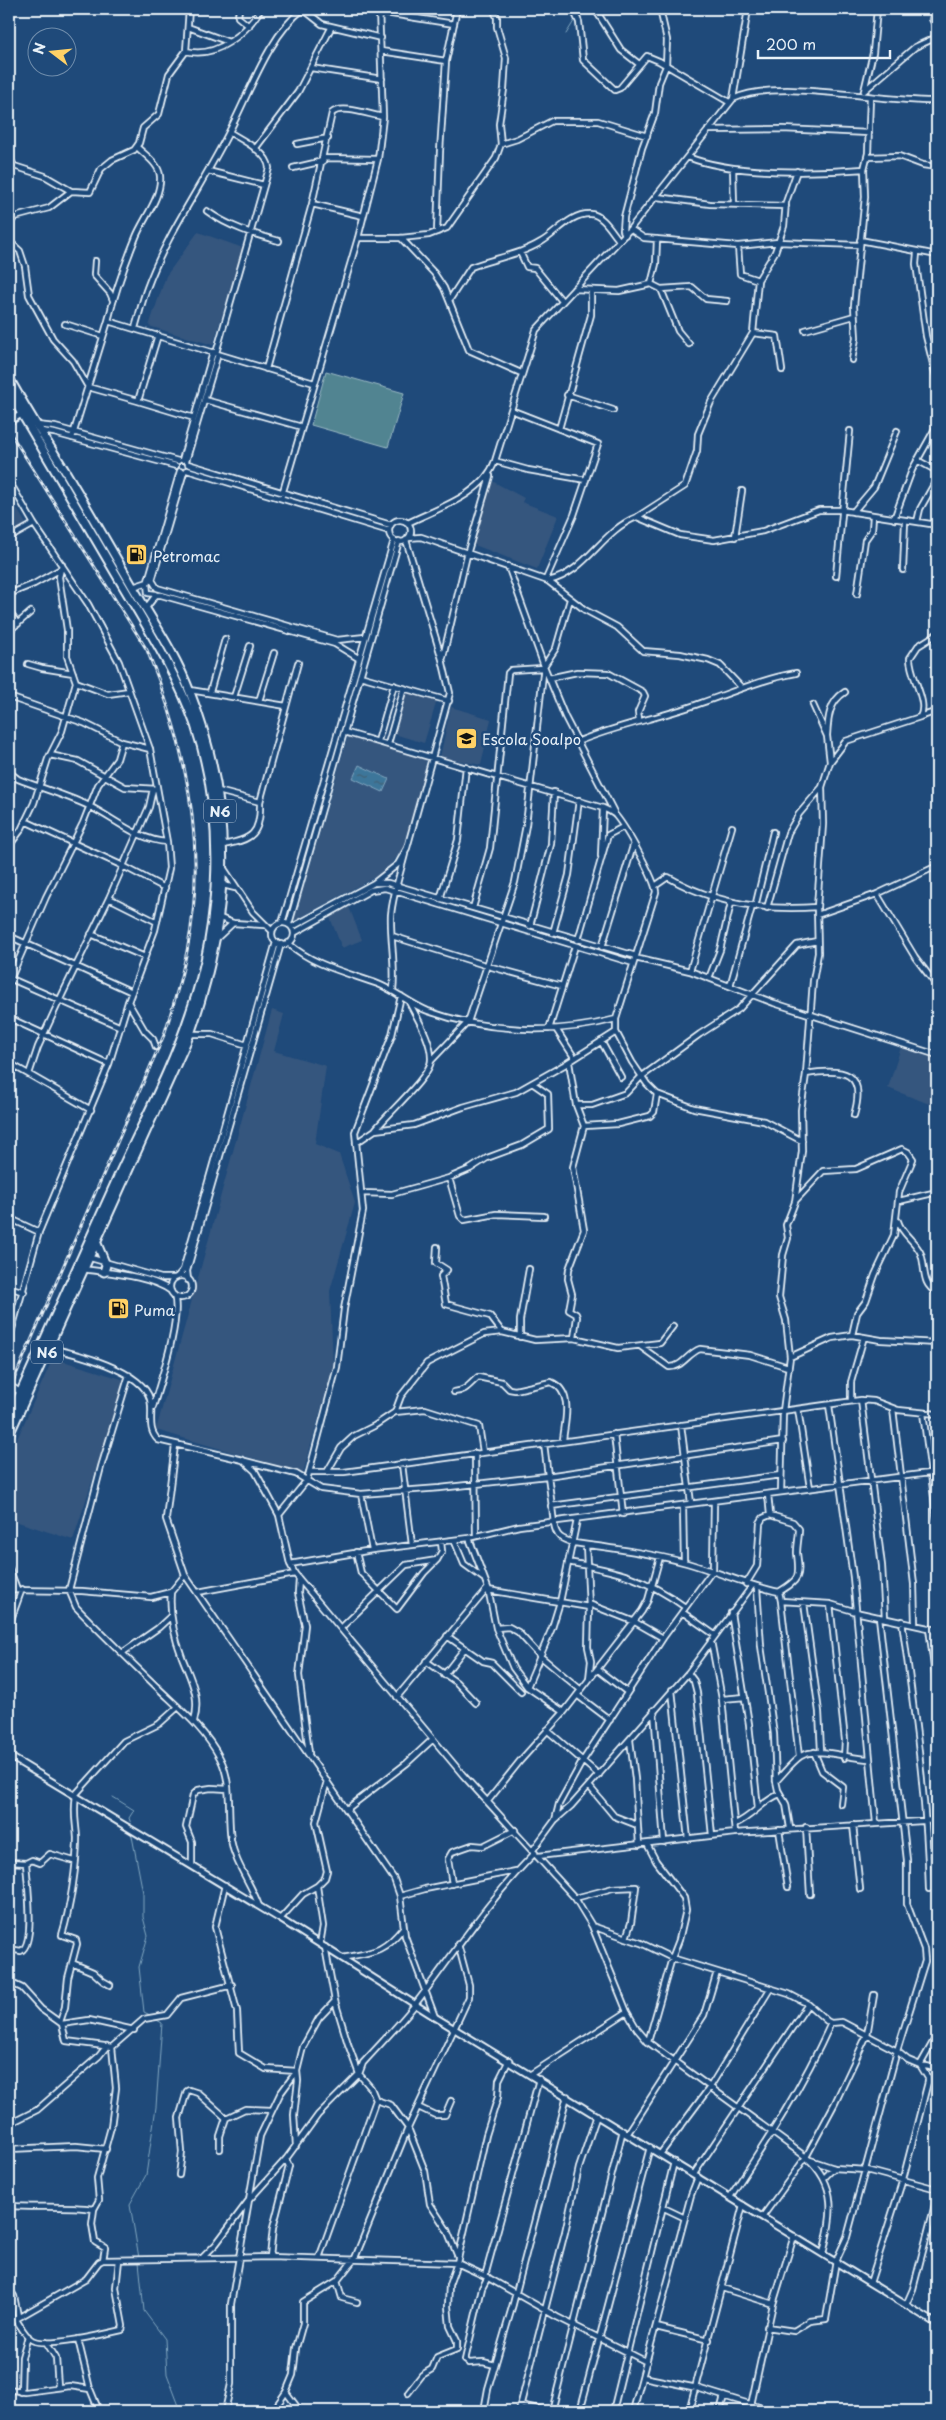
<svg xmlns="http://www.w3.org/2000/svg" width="946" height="2420" viewBox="0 0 946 2420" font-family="'Playpen Sans',sans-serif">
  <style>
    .built { fill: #35567e }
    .green { fill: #518491; stroke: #9cbac4 }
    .water { fill: url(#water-ripples); stroke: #82a7c0 }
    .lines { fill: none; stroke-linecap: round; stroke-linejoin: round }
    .stream { stroke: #82a7c0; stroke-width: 1 }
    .minor-casing { stroke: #e8f1f8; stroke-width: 8 }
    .tertiary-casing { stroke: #e8f1f8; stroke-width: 9 }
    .trunk-casing { stroke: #e8f1f8; stroke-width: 11 }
    .minor { stroke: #1f4a7a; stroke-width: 4.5 }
    .tertiary { stroke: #1f4a7a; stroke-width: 5 }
    .trunk { stroke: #1f4a7a; stroke-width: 7 }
    .rail-casing { stroke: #e8f1f8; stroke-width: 3 }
    .rail { stroke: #1f4a7a; stroke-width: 1; stroke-dasharray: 4; stroke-linecap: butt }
    .labels { text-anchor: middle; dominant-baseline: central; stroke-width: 5; stroke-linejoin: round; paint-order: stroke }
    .shield { fill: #1f4a7a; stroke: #acbfd2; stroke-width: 1 }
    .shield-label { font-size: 14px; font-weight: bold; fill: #e8f1f8 }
    .poi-label { font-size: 15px; fill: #e8f1f8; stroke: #1f4a7a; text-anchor: start }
  </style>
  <defs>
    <pattern id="water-ripples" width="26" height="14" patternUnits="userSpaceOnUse" patternTransform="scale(1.25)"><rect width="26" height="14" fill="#3e769a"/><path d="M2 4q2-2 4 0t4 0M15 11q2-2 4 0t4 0" fill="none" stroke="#425f72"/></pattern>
  </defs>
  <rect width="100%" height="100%" fill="#1f4a7a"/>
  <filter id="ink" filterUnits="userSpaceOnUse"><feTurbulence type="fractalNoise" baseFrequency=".02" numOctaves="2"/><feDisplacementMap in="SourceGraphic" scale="10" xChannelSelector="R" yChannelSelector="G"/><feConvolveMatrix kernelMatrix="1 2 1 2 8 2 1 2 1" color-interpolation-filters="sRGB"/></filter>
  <g filter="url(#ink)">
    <path class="built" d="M198 232 243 248 213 345 149 326 166 276Z
      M492 481 524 498 522 502 558 516 537 569 472 544Z
      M9 495 26 524 9 535Z
      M406 691 437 700 424 743 394 734Z
      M451 707 491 719 481 765 440 757Z
      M350 735 427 756 423 779 404 846 398 856 382 873 294 921 348 736Z
      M349 907 362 940 342 948 329 915Z
      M272 1010 284 1014 274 1051 326 1066 315 1144 339 1154 355 1203 330 1291 333 1367 303 1473 156 1430Z
      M901 1047 937 1058V1107L888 1088Z
      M53 1358 125 1380 73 1540 9 1519V1457Z"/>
    <path class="green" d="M326 371 404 393 388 447 311 425Z"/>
    <path class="water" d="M359 765 389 779 383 792 353 778Z"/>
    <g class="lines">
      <path class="stream" d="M579 15 589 9
        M566 34 576 18
        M113 1797 134 1810 129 1818 131 1824
        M131 1831 143 1893V1917L148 1936 139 1967 144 2012 150 2015
        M139 2258 130 2204 146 2175 156 2107 162 2023 155 2019
        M139 2262 144 2311 165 2339 167 2374 181 2411"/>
      <defs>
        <path id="minor" d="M239 9 238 17 249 26
          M303 9 322 24 381 38
          M573 9 579 22 583 60 615 90 620 88 647 56 659 61 729 102
          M595 9 621 50 639 64
          M379 12 454 24
          M937 12 932 19 937 28
          M188 27 229 42
          M186 51C217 59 246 33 261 9
          M381 51 446 61
          M311 68 382 79
          M864 91 915 47 937 37
          M864 91 873 53 877 9
          M733 99 748 9
          M708 130 782 129 869 133
          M297 144 328 138
          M501 144 517 139 552 121H598L647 136
          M255 149 298 92 331 28
          M9 157 14 166 45 176 71 191
          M688 157C732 175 816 173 864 169
          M868 157 899 156 923 165 937 167
          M324 158 378 159
          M293 168 323 161
          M733 168 734 204
          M208 171 264 185
          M657 197 710 204 786 206
          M312 204 363 216
          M207 211C229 227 253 234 279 241
          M9 224 15 217 49 208 71 191 90 192 101 169 112 160 134 150 139 143 143 128 159 114 169 74 186 51 189 9
          M630 229 644 238 738 246 778 242 859 245
          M437 232 440 151 446 61 457 9
          M625 235 623 230 624 217 642 148 655 113 659 83 666 66 667 40 660 9
          M358 238H401L429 235 447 228 496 158 501 144 499 124 504 89 506 58 497 27V17L493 9
          M401 238 434 273 444 288 469 350 521 373
          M860 240 937 255
          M9 241 20 251 25 266 29 295 53 339 73 361 88 387 138 401
          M738 246 740 274 758 280
          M520 252 527 267 535 268 562 301
          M917 253 916 264 926 336 937 380
          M95 261 94 275 110 293 113 300
          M651 284 656 264 657 239
          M574 289 619 291 651 284 661 289 678 331 689 344
          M661 289 692 287 706 299 727 301
          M450 299 471 267C494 258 520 255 541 242 557 233 570 213 591 214 603 215 612 232 619 240
          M108 321C115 292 125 264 136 237 143 219 162 197 160 176 159 164 146 156 137 147
          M65 324 103 336
          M135 328C139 315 142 301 147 288 167 233 203 184 229 132 249 94 269 35 303 9
          M805 330 854 316
          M753 333 777 336 782 370
          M158 335 138 401 194 418
          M216 353 269 168C268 152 242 140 229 132
          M852 360 856 338 854 306 865 197 864 169 868 153 870 98
          M266 369 312 204 332 113C342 104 370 115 383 117
          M567 395 613 410
          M205 400 302 427
          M511 410 598 444 574 515 546 579
          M37 425 55 427 178 461
          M559 429 591 315V290
          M41 431 54 433 176 466
          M72 438 108 321 314 383
          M182 460 213 352
          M917 460 937 471
          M186 461 218 354
          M495 461 528 470 586 480
          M188 464 391 525
          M187 470 389 531
          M184 472 152 580 157 588 337 640 365 637
          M9 481 34 524 88 604 119 662 150 749 167 842 169 868 155 930 128 1002 109 1064 39 1232 9 1340
          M281 498 358 238 378 159 383 117 379 9
          M853 512 874 487 897 431
          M637 517 685 486 697 451 698 434 711 402 753 333 758 280 775 252 784 226 786 202 797 171
          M894 519 912 470 937 425
          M389 531a11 11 0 1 1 22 0a11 11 0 1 1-22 0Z
          M917 522 920 509 937 479
          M408 523C438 508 483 495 495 461L536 330 630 229 733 99C779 77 883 103 937 101
          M735 537 742 491
          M9 538 34 524
          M408 538 421 537 548 581 585 610 617 627 643 651 680 654 708 660 720 665 741 687
          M508 566 544 666 565 717 614 812
          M903 570 905 521
          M836 576 850 431
          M548 581C586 573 602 530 637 517L680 535 714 540 763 531 819 510H841L937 525
          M133 587 148 582
          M9 594 34 584 59 570
          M156 594 148 593 147 584 180 471
          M857 594 865 540 872 530 873 516
          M146 608 156 595H161L335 644 358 658
          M9 612 18 624
          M9 631 31 612
          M443 657 468 551 490 476
          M28 664 42 668 73 673
          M544 666 556 648 570 599
          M360 676 449 701
          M549 678 577 672 608 673 643 692 645 696 638 712 639 720
          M76 682 108 694 129 691
          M190 690 286 706
          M210 692 225 639
          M9 697 84 723 122 742 150 749
          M234 697 250 646
          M259 701 274 653
          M813 705 827 736 830 762
          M920 717 937 711
          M827 735C828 718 829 702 845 692
          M378 741 394 685
          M577 742C617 725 660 718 701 703 733 692 762 679 796 673
          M388 744 404 688
          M50 755 78 761 125 787 156 789
          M9 772 18 779C41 788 65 795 87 805 114 818 137 840 167 842
          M218 791 260 802
          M25 821 123 866 165 888
          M222 845C252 840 261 834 260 802L298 663
          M9 846 21 830 34 803 48 759 62 731 76 682 67 656V630L59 577 62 565
          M601 856 603 808
          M223 867 253 912 272 931
          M374 883 398 864 407 848 450 693 442 659 406 540
          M223 885 235 888
          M655 886 668 877C714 904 764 911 817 907
          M877 894 915 957 937 986
          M109 898 157 922
          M440 899 458 840 466 767
          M755 907 773 832
          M473 908 490 848 508 673 511 670 543 668
          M767 908 788 833 799 814 822 787
          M817 915 877 894 937 866
          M220 918 233 923 264 925
          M272 934a11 11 0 1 1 22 0a11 11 0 1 1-22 0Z
          M282 923 394 540
          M289 924 399 541
          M530 926 551 844 554 792
          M292 927 374 883H388L636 956
          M294 933 371 890 385 888 633 963
          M553 933 569 875 579 800
          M91 934 145 957
          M9 936 132 992
          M392 936 488 966 562 986
          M217 938 233 923
          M578 940 608 835 623 827
          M288 943C312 965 348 973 378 984 396 991 410 1004 428 1011 486 1032 556 1035 616 1019L656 892C655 879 626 828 616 816 613 812 607 810 603 808L344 732
          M602 947 633 846
          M635 958 690 971 774 1003 937 1055
          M690 971 732 827
          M9 978 121 1027
          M709 978 720 950 731 903
          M9 982 46 897 83 823 98 785 117 759 122 742
          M730 986 752 907
          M393 990C396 965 390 940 391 915 393 894 400 874 405 854
          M128 1002 145 1031 153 1039 156 1047
          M9 1018 109 1064
          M616 1019V1032L632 1062 647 1084 657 1094 694 1108 764 1121 802 1141
          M549 1029 575 946
          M556 1029 574 1057
          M190 1034H212L247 1045
          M601 1041 621 1077
          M431 1061 468 1022 515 882 526 825 544 665
          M569 1062 576 1105 584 1126 573 1167 584 1230 569 1269 568 1279 572 1294 569 1310 576 1314 577 1317 574 1338
          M9 1063 91 1110
          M29 1074 38 1047 62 995 109 898 149 807 153 789
          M806 1074C843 1068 867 1071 854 1115
          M576 1105H592L626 1093 641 1077 700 1034 739 1009 797 945 817 941
          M584 1126 618 1124 650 1116 654 1112 657 1094
          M375 1130C386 1115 431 1076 431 1060 432 1041 417 1018 409 1002
          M356 1143 375 1130 414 1125 463 1107 516 1092 564 1065 616 1032
          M449 1178 460 1216 464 1220 496 1214 544 1216
          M363 1193 392 1194 449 1178 470 1169 487 1158 522 1145 549 1129 548 1094 532 1083
          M795 1201 823 1171 856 1169 902 1149 908 1152 913 1159 899 1192 894 1235 875 1275 866 1301 857 1313 852 1335
          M899 1201 937 1192
          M9 1218 39 1232
          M898 1221C902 1235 916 1241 921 1254 926 1268 921 1285 937 1292
          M437 1247 436 1263 447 1270 441 1276 446 1304 490 1316 502 1332
          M87 1257 161 1278H175
          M83 1269C108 1273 150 1275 171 1291
          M170 1287a11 11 0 1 1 22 0a11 11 0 1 1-22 0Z
          M177 1277 183 1270 276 942
          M188 1280 187 1271 281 944
          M9 1287 24 1292
          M520 1337V1320L529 1269
          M935 1342 937 1319
          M640 1346 669 1367C682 1368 688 1353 700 1349L750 1355 788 1367
          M49 1348C75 1353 142 1370 150 1399 154 1414 146 1428 158 1440L243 1460 255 1471 279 1515 290 1564 295 1574 463 1775 575 1898 592 1926 627 2012 637 2029 648 2042 806 2157C839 2186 832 2215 823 2254
          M790 1357 832 1338 852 1335 881 1340 937 1343
          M129 1375 101 1467 69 1590 76 1607C102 1634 130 1661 157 1687 180 1709 205 1729 220 1758 233 1783 227 1813 231 1840 235 1864 251 1883 259 1906
          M9 1385 20 1392
          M454 1392C466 1391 469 1385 478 1377L502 1382 509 1389 515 1390 551 1382C574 1392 565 1420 563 1440
          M861 1400 882 1566 885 1618
          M851 1401V1382L864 1337
          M829 1405 853 1577 876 1823
          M153 1407C160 1382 182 1319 174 1295
          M798 1409 810 1488
          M893 1409 914 1584 915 1624
          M395 1412 401 1396 427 1363 484 1334 502 1332 535 1340 574 1338 618 1348 660 1343 673 1326
          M923 1413 937 1520
          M681 1425 691 1503
          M614 1434 623 1514
          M544 1444 554 1523C556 1537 561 1539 574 1543 611 1548 650 1553 687 1563 718 1572 747 1585 779 1592L781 1601 830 1604 860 1613 937 1630
          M175 1445 166 1519 185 1575 394 1879 400 1896 405 1936 435 2017
          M475 1453 476 1536
          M245 1461 296 1474 321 1489 361 1494 440 1488 547 1476 783 1441
          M402 1464 412 1545
          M309 1472H344L381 1467 861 1400 874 1401 898 1410 937 1414
          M327 1472 341 1448 354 1436 374 1426 395 1412 425 1409 479 1426 483 1452
          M781 1492 783 1411 790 1357 786 1320 779 1297 783 1255 788 1238 786 1225 795 1202 802 1151 801 1110 806 1074 813 981 818 953 817 907 823 824 822 787 830 762 846 741 920 717C929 702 910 677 910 658L918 646 937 634
          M361 1494 372 1550
          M768 1494 770 1515 793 1522 799 1529C799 1537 797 1545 797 1553 800 1577 800 1579 779 1592
          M683 1505 684 1562
          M551 1506 781 1475
          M279 1515 307 1480 337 1367 344 1309 363 1211 355 1132 392 1035 401 996
          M469 1538 488 1588 496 1628 513 1668 527 1687
          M454 1540 464 1564 483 1578
          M586 1545 589 1607 588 1647 591 1661 589 1679
          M356 1552 361 1573 397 1609 424 1573 437 1560
          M568 1562C617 1571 644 1577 685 1607
          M290 1564 372 1550 469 1538 519 1526 937 1472
          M9 1568 17 1589
          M299 1579 298 1593 305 1625 299 1675 309 1753
          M746 1584 757 1566 760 1523 763 1518 770 1515
          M757 1588 761 1646 774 1734 776 1781 778 1790 786 1804 790 1828
          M9 1590 82 1591 151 1597 171 1592 185 1575
          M488 1590 589 1607
          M171 1592C169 1614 174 1636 182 1657 191 1680 201 1697 194 1721
          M198 1592 295 1574
          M781 1601 799 1757
          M804 1603 819 1712 821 1751
          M589 1604 635 1622 663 1638
          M830 1604 845 1740 844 1758
          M682 1612 715 1635
          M731 1613 749 1724 758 1808
          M902 1621C914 1710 927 1799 929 1889
          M9 1625 22 1589
          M341 1628 406 1565 437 1560 442 1551 441 1542
          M496 1628 509 1627 518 1632 540 1656 581 1690
          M929 1628 937 1690
          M447 1636 483 1661 492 1663 521 1692
          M711 1641 722 1699 735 1833
          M122 1653 158 1628 171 1616
          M426 1661 456 1682 476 1703
          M597 1669 627 1692
          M688 1673 694 1681 697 1693 712 1835
          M444 1675 465 1648
          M672 1690 688 1839
          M577 1695 610 1720
          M397 1697 488 1588
          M722 1699 745 1697
          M654 1710 664 1842
          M564 1712 527 1687 552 1628 560 1602 577 1520
          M547 1730 599 1775
          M630 1740 635 1779 639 1845
          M814 1752 822 1771 843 1787 841 1804
          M776 1781C784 1773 792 1762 801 1756 818 1746 848 1759 870 1759
          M589 1786 614 1816 637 1825
          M75 1795 124 1741 159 1724 178 1707
          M488 1801 520 1761 564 1712 642 1611 648 1600 660 1557
          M347 1809 407 1763 433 1739
          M555 1820 559 1804 582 1762 663 1638 713 1570 714 1502
          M735 1824C752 1817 763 1800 780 1794
          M853 1825 860 1889
          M806 1827 810 1894
          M779 1830 788 1887
          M647 1844 656 1861 684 1898 686 1910 679 1940 672 1958 648 2042
          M533 1850 555 1820 571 1806 688 1673 752 1586
          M538 1856 735 1833 937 1820
          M9 1862 26 1863 32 1860 40 1863 50 1854 74 1861
          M192 1865V1842L186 1827 193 1795 198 1790 211 1788 228 1789
          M452 1884 448 1859 452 1852 472 1845 483 1846 515 1830
          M225 1885 215 1927 237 2011 239 2053 266 2069 297 2071 298 2081 294 2115 296 2146
          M400 1896 425 1889 516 1871
          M575 1898 613 1888 636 1887 631 1923 626 1938
          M280 1919 303 1894 317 1886
          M592 1926 641 1943 672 1958 789 1994 808 2004 827 2021 831 2023 842 2022 897 2051 908 2060 920 2065 937 2068
          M320 1944 323 1926 317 1886 325 1878 327 1871 316 1822 327 1781
          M9 1949 21 1951C36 1944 27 1879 26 1863
          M342 1958C373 1952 383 1953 403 1928
          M72 1963 93 1972 103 1981 110 1985
          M9 1982 22 1988 41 2009 62 2024 66 2041 112 2047 144 2019 167 2015 181 1998 232 1985
          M60 2022 65 2007 68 1978 77 1944 76 1940 62 1935C70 1909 77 1865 77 1838 76 1821 73 1814 76 1795
          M62 2024 89 2020 134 2030
          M531 2074 627 2012
          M376 2100 391 2105 408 2128 425 2171 430 2204 447 2230 458 2257
          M418 2107 435 2115H445L451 2101
          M9 2124 37 2110 99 2056 107 2046
          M628 2133 704 2015 717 1972
          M9 2149 76 2146 106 2149
          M220 2149V2136L226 2118 245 2109 272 2110
          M661 2153 710 2087 770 1989
          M810 2160 834 2168 866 2170 937 2189
          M694 2174 808 2004
          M179 2175 182 2152 179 2118 187 2091 189 2090 198 2093 226 2118
          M824 2178 834 2168
          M730 2197C767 2141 804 2084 831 2023
          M9 2206C37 2208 65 2205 94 2209
          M664 2208 685 2218
          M763 2216 806 2157 835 2103 867 2035 874 1995
          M270 2257 273 2228 289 2166 286 2159
          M202 2258 216 2244 249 2200 286 2159 318 2115 359 2074 363 2063C380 2044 398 2026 414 2006 454 1954 488 1900 535 1853
          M319 2258 376 2100 371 2088 359 2074 348 2044 335 2001 325 1947
          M103 2260 105 2248 95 2242 92 2224 94 2209 99 2200 97 2178 111 2127 116 2088 112 2047
          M485 2276 539 2079
          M488 2277 482 2288 465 2360 469 2363 483 2362 495 2365
          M337 2281 342 2298 357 2302
          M870 2283 903 2179 928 2082V2078L920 2065 937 2035
          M722 2288 773 2304
          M9 2289 14 2296 18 2316
          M906 2305 913 2289 937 2197
          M15 2318C20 2325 25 2336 32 2340 47 2348 105 2334 122 2330L123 2326 116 2288 119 2260
          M9 2323 86 2279 99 2262 103 2260 270 2257 457 2263 485 2276 557 2317 647 2362
          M656 2327 709 2340
          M767 2327 794 2331 810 2321 826 2319 836 2261 847 2237 897 2051 925 1961 924 1949 907 1904V1860L879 1617
          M78 2339 90 2389 99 2411
          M46 2342 56 2358 58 2386
          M643 2377 697 2388 759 2407V2411
          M9 2389 25 2392 70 2386 90 2389
          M21 2392 22 2357 28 2336
          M286 2392 300 2411
          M408 2393 422 2375 432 2369 437 2357 457 2349V2341L450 2326 448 2306 449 2285 457 2263 486 2135 498 2097 499 2080 509 2060
          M520 2405 547 2411
          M751 2405 773 2304 794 2236
          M759 2407 773 2411
          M225 2411 231 2384V2304L260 2136 280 2094 297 2071 303 2047 319 2018 335 2001
          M273 2411 286 2392 293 2375 296 2348 303 2323V2302L337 2281 355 2258 408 2128 469 1997V1985L458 1944
          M484 2411 488 2389 513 2304 567 2096
          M519 2411 565 2232 579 2168 597 2115
          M552 2411 623 2130
          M580 2411 650 2147
          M613 2411 674 2162
          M633 2411 691 2195 698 2177
          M689 2411 743 2205
          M720 2411 724 2396"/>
        <path id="tertiary" d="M9 422 23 413
          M9 1756 280 1919 435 2017 937 2324"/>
        <path id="trunk" d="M9 378C26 409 45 439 64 469 88 509 111 549 134 589 154 623 176 655 190 692 236 809 231 917 190 1034L9 1435
          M9 392C46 455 83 518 120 581 147 627 177 674 195 725 225 816 222 923 190 1013 172 1068 144 1120 120 1172 83 1254 46 1336 9 1418
          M96 1241 106 1265 104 1272"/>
      </defs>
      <use href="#minor" class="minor-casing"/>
      <use href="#tertiary" class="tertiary-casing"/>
      <use href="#trunk" class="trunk-casing"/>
      <use href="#minor" class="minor"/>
      <use href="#tertiary" class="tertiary"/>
      <use href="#trunk" class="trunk"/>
      <defs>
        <path id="rail" d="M9 431 147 650C186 744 208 849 187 951 181 979 173 1007 164 1035L9 1391"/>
      </defs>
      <use href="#rail" class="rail-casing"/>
      <use href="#rail" class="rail"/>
    </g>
  </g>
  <defs>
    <symbol id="fuel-square" viewBox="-11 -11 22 22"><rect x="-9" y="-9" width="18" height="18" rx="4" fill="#ffd166" stroke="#1f4a7a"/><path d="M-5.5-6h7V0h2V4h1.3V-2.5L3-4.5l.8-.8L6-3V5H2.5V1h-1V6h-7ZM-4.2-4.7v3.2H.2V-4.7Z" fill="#111"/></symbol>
    <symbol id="school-square" viewBox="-11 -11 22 22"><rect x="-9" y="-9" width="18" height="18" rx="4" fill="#ffd166" stroke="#1f4a7a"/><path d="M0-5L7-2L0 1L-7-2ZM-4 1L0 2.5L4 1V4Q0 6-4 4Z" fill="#111"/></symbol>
  </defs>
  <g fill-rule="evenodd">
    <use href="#fuel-square" x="124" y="542" width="25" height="25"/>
    <use href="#school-square" x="454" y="726" width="25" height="25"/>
    <use href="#fuel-square" x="106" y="1296" width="25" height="25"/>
  </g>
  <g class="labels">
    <g class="shield">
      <rect x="204" y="799.5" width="32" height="23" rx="4"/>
      <rect x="31" y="1340.5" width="32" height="23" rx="4"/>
    </g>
    <g class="shield-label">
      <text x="220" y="811">N6</text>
      <text x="47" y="1352">N6</text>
    </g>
    <g class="poi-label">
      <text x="153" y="555">Petromac</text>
      <text x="482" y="738">Escola Soalpo</text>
      <text x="134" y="1309">Puma</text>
    </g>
  </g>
  <rect width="946" height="2420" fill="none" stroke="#1f4a7a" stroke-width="30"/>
  <rect x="15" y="15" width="916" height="2390" fill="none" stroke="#e8f1f8" stroke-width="2" filter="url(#ink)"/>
  <g transform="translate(52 52) rotate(286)"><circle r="24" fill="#1f4a7a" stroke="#6f8dac"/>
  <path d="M0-4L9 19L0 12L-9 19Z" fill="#ffd166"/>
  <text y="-8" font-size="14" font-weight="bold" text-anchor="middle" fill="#e8f1f8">N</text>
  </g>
  <path d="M758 50v8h132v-8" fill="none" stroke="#e8f1f8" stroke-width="2.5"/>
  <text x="766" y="50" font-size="15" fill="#e8f1f8" stroke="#1f4a7a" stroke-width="4" paint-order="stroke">200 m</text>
</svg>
